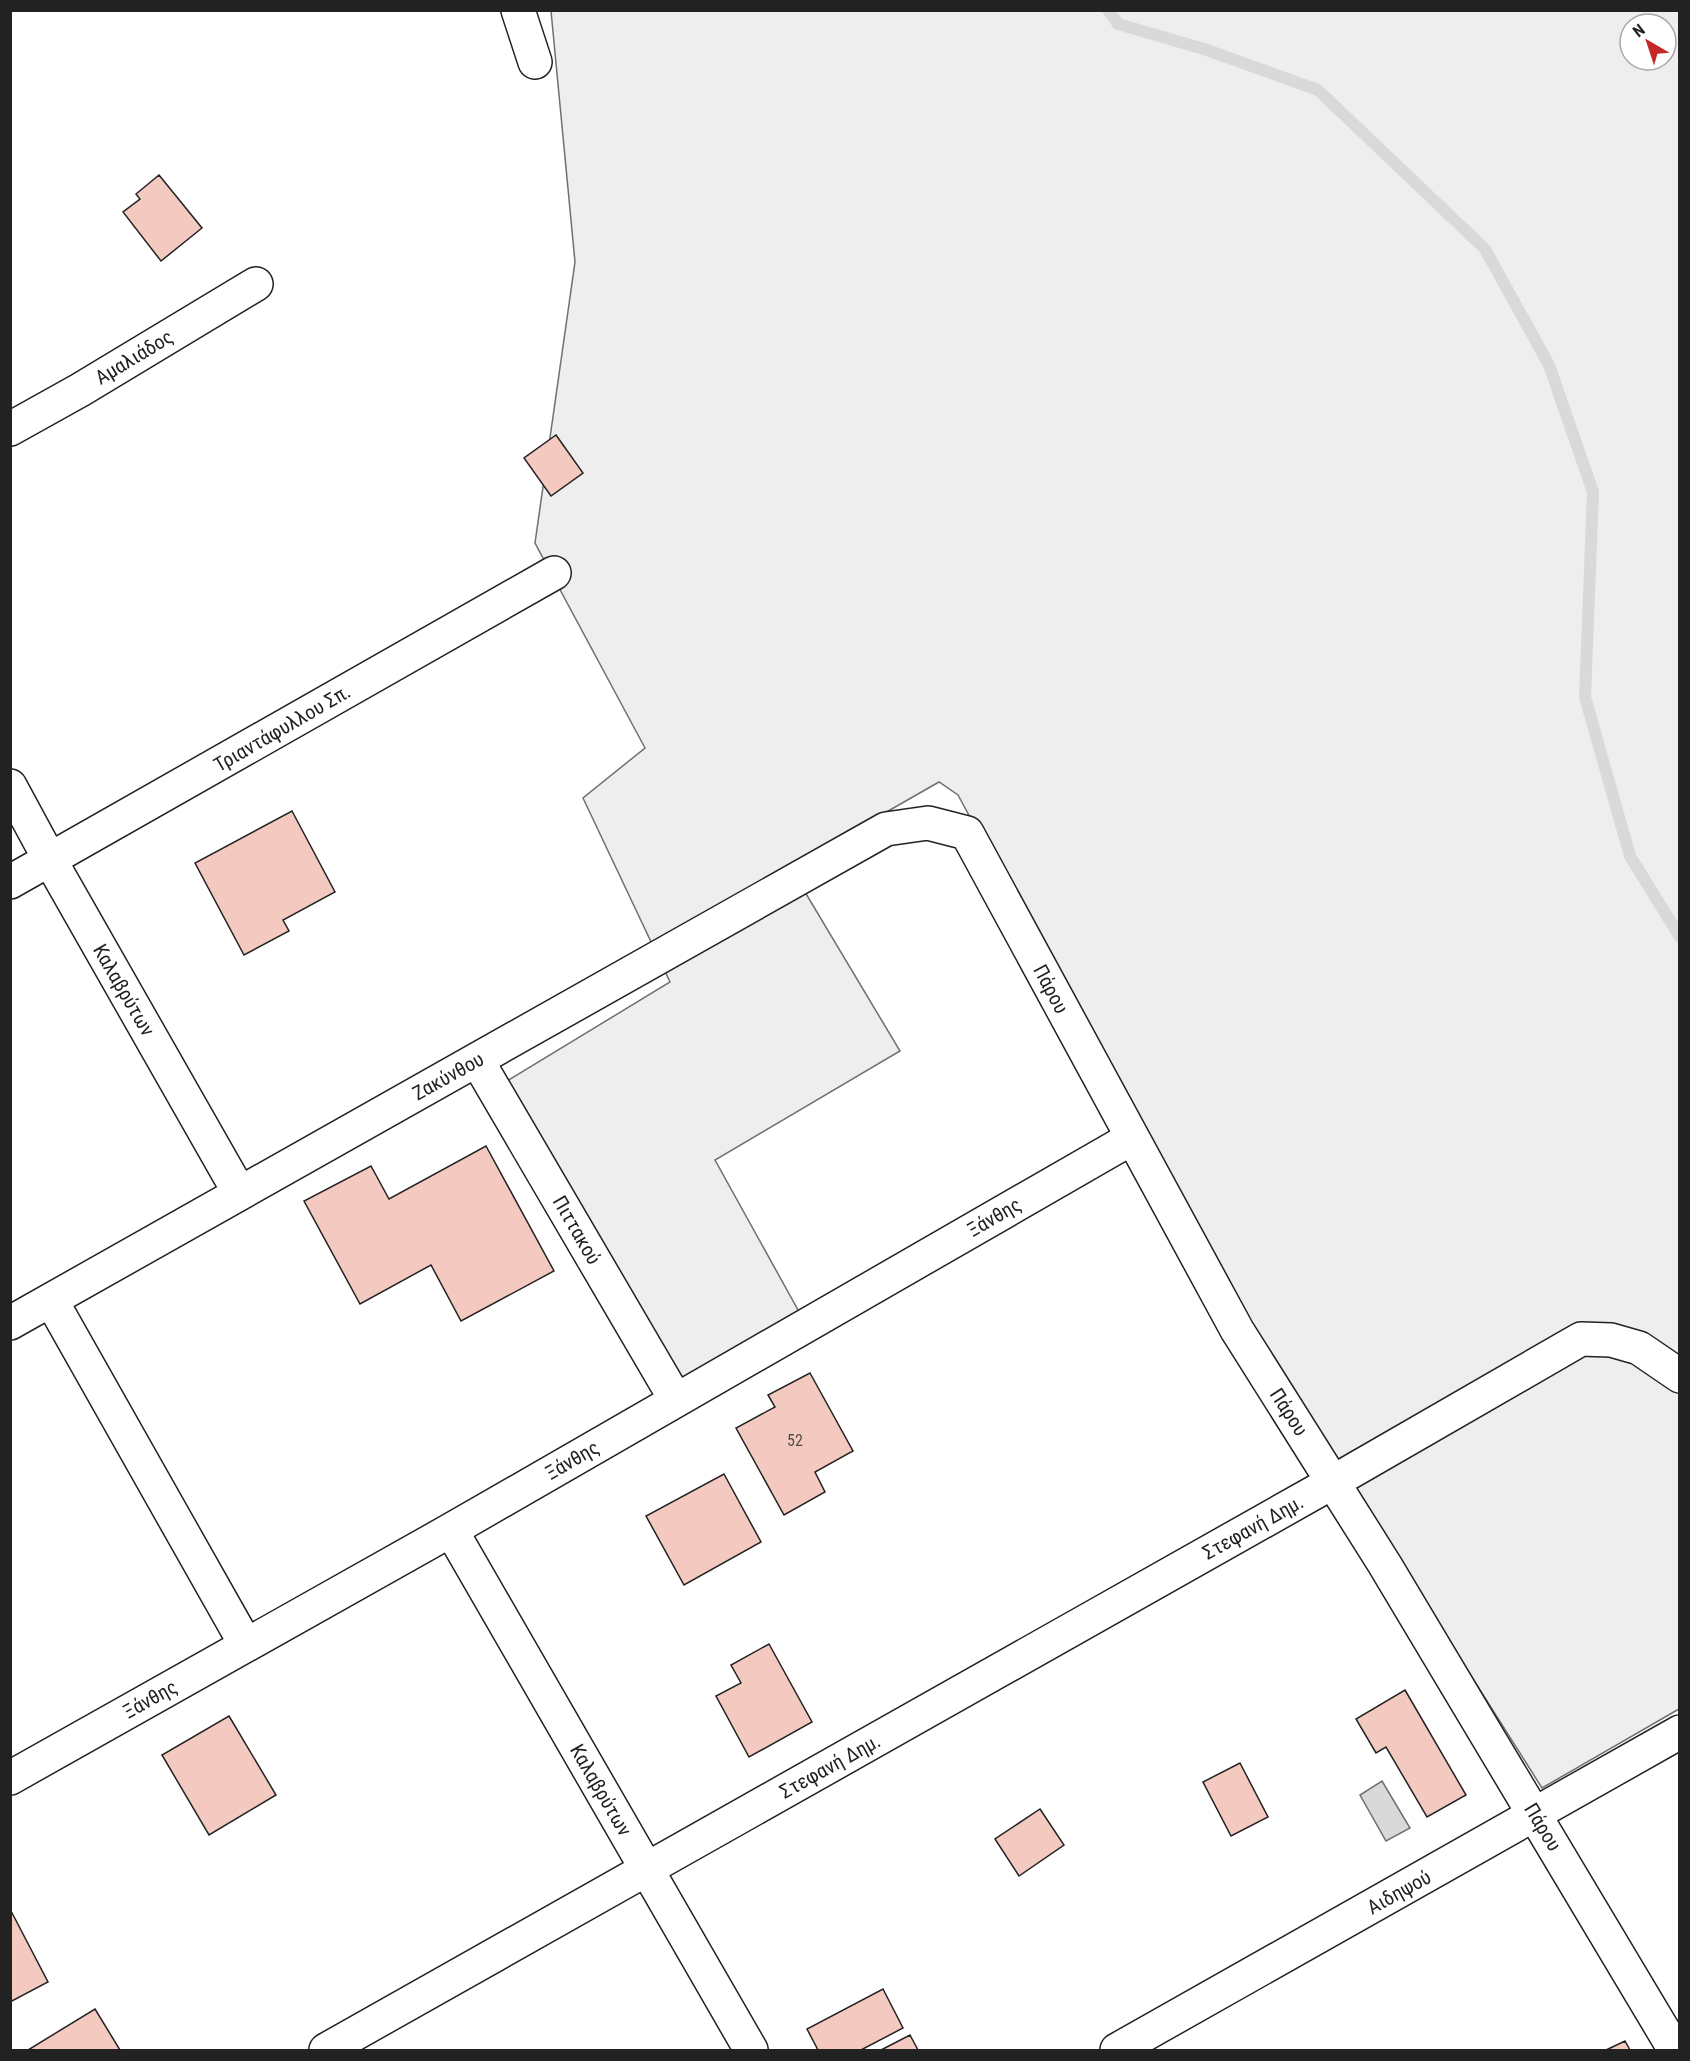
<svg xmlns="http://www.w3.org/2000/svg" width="1690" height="2061" viewBox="0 0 1690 2061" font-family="'Roboto Condensed',sans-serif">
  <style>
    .green { fill: #eee; stroke: #6f6f6f; stroke-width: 1.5; fill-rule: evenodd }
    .water { fill: #d9d9d9; stroke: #6f6f6f; stroke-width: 1.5 }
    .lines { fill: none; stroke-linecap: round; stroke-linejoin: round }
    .stream { stroke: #d9d9d9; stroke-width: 12 }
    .building { fill: #f3c9c0; stroke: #222; stroke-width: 1.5 }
    .minor-casing { stroke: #222; stroke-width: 36 }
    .minor { stroke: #fff; stroke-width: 33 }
    .labels { text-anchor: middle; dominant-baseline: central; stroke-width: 4.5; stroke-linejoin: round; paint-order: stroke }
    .number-label { font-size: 16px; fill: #564c4a }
    .street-label { font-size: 20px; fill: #222; stroke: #fff }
  </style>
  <rect width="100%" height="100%" fill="#fff"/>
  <path class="green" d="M551 11H1679V1709L1542 1788 1377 1527 1277 1373 1053 971 958 795 939 782 790 867 900 1051 715 1160 803 1319 687 1389 507 1081 670 982 583 798 645 748 535 543 575 262ZM1630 24H1666V60H1630Z"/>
  <path class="water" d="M1382 1781 1410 1828 1386 1841 1360 1795Z"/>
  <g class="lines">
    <path class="stream" d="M1108 10 1118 24 1204 49 1318 90 1485 249 1549 365 1593 492 1585 697 1630 856 1680 937"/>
  </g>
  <path class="building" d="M159 175 202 228 161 261 123 212 140 199 136 194Z
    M556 435 583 473 551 496 524 458Z
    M292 811 335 892 283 920 289 931 244 955 195 863Z
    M486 1146 554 1271 461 1321 431 1265 360 1304 304 1201 371 1166 389 1199Z
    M810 1373 853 1451 815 1472 825 1492 784 1515 736 1428 775 1407 768 1395Z
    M724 1474 761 1542 684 1585 646 1516Z
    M769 1644 812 1722 749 1757 716 1696 741 1683 731 1665Z
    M1405 1690 1466 1795 1427 1817 1386 1747 1376 1753 1356 1719Z
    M229 1716 276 1795 209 1835 162 1755Z
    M1240 1763 1268 1817 1231 1836 1203 1782Z
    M1040 1809 1064 1845 1019 1876 995 1839Z
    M10 1909 48 1982 10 2002Z
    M883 1989 903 2028 861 2050H818L807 2029Z
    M95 2009 120 2050H28Z
    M910 2035 918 2050H881Z
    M1625 2041 1630 2050H1606Z"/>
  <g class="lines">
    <defs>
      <path id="minor" d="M518 10 535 62
        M10 429 80 390 256 284
        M10 786 50 860 239 1192
        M10 882 554 573
        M477 1060 676 1400
        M51 1300 246 1645
        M10 1323 886 829 928 823 967 833 1237 1330 1385 1565 1675 2050
        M451 1530 751 2050
        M10 1778 451 1530 1132 1138
        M326 2050 1333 1482 1581 1339 1611 1340 1639 1348 1680 1376
        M1117 2050 1680 1732"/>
    </defs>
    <use href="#minor" class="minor-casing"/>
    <use href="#minor" class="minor"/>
  </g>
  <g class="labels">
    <g class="number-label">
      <text x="795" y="1440">52</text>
    </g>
    <g class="street-label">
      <text transform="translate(134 357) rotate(-31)">Αμαλιάδος</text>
      <text transform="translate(282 728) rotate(-30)">Τριαντάφυλλου Σπ.</text>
      <text transform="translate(1051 989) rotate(62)">Πάρου</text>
      <text transform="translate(124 990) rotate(60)">Καλαβρύτων</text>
      <text transform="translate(448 1076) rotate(-29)">Ζακύνθου</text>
      <text transform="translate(994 1217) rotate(-30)">Ξάνθης</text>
      <text transform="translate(577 1230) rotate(60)">Πιττακού</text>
      <text transform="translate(1289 1412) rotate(57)">Πάρου</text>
      <text transform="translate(572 1460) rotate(-30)">Ξάνθης</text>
      <text transform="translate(1253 1527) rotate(-29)">Στεφανή Δημ.</text>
      <text transform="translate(150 1699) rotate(-29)">Ξάνθης</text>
      <text transform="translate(830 1766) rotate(-29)">Στεφανή Δημ.</text>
      <text transform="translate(601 1790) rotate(60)">Καλαβρύτων</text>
      <text transform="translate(1543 1827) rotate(59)">Πάρου</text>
      <text transform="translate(1399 1892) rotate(-29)">Αιδηψού</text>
    </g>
  </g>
  <rect width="1690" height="2061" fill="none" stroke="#222222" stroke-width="24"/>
  <g transform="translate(1648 42) rotate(321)"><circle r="28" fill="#ffffff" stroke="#a7a7a7" stroke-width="1.5"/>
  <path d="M0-4.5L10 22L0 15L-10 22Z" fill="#c62828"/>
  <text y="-9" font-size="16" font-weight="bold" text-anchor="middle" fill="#222222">N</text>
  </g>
</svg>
